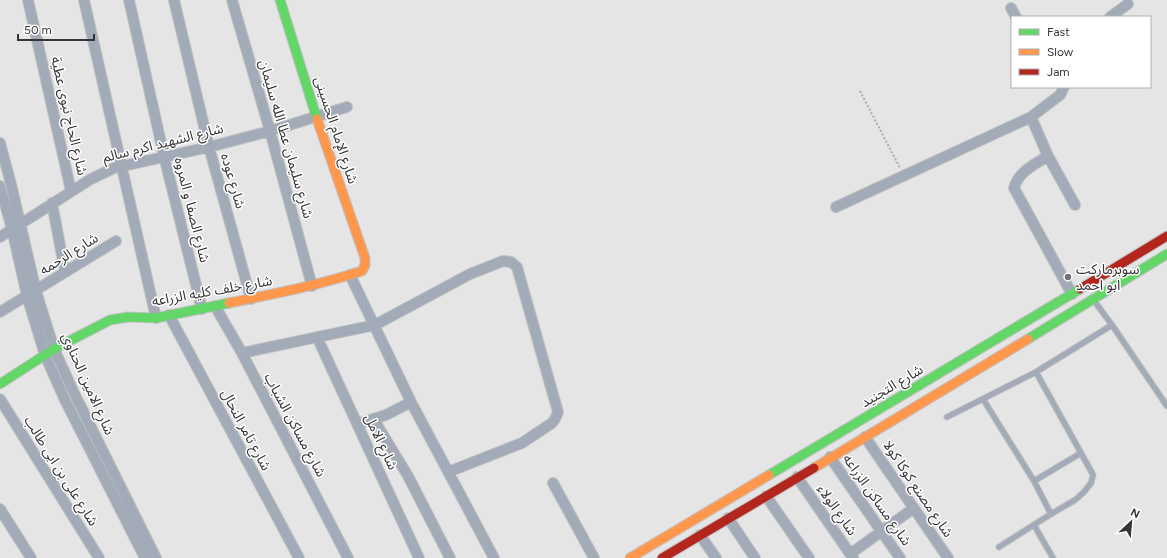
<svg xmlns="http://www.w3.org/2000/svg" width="1167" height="558" viewBox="0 0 1167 558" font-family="Figtree,'Noto Sans Arabic',sans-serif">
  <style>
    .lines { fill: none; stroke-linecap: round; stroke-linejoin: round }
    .lane-casing { stroke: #c2c2c3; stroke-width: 7 }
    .street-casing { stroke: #c2c2c3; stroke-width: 12 }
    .fast-casing { stroke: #c2c2c3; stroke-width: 11 }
    .slow-casing { stroke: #c2c2c3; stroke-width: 11 }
    .jam-casing { stroke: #c2c2c3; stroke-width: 11 }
    .path { stroke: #a7adb4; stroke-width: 2; stroke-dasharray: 2 2; stroke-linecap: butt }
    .lane { stroke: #a2abb7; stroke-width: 5 }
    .street { stroke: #a2abb7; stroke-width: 10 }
    .fast { stroke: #63d668; stroke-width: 9 }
    .slow { stroke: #ff974d; stroke-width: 9 }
    .jam { stroke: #b3261e; stroke-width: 9 }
    .poi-dot { fill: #737374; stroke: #fff; stroke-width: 1.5 }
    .labels { text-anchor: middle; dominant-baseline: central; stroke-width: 3; stroke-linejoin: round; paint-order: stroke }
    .street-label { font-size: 14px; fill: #353537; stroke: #fff }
    .poi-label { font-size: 14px; fill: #353537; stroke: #fff; text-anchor: start }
  </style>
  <rect width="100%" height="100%" fill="#e5e5e6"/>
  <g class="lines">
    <defs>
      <path id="lane" d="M1095 302 1112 325 1167 406
        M983 399 1034 481 1051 514
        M947 417 1036 372 1112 325
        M1034 481 1081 453
        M1034 525 1053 558
        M999 547 1051 514 1075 500 1084 492 1091 483 1093 475 1091 471 1036 372"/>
      <path id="street" d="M28 0 71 191
        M84 0 156 318
        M129 0 164 156 202 309
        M174 0 209 147 251 299
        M232 0 270 131 312 286
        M1011 8 1016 17
        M1110 17 1128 4
        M1031 117 1048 156 1075 205
        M0 143 11 184 36 291 54 349 74 393 156 558
        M1048 156C1034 165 1019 171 1014 188L1072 294
        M0 186 12 229 27 296 45 355 65 400 145 558
        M52 203 65 272
        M836 207 1031 117 1060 95 1064 87
        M0 237 91 179 114 168 209 147 270 131 347 107
        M350 275 411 402 494 558
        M215 306 242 353 348 558
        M0 312 116 241
        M169 315 299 558
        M317 337 419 558
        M242 353 375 325 470 274 503 261 511 262 517 267 556 405 558 412 555 419 552 423 522 443 448 472
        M0 399 99 558
        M374 420 408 476 450 558
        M357 424 386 415 411 402
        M865 437 948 558
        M830 457 900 558
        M797 477 853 558
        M553 483 594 558
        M766 496 809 558
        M0 509 31 558
        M728 518 755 558
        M700 535 716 558
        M850 554 914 508"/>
      <path id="fast" d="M280 0 317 119
        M1028 339 1167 254
        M0 384 54 349 110 320 128 317 156 318 229 303
        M769 475 1080 289"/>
      <path id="slow" d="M229 303C274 294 319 285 362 271L365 265V258L317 119
        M814 468 1028 339
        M630 558 769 475"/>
      <path id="jam" d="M1080 289 1167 236
        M662 558 814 468"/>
    </defs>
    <use href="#lane" class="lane-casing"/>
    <use href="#street" class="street-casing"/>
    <use href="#fast" class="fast-casing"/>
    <use href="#slow" class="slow-casing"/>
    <use href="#jam" class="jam-casing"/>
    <path class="path" d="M860 91 900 168"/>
    <use href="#lane" class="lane"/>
    <use href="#street" class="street"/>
    <use href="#fast" class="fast"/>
    <use href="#slow" class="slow"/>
    <use href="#jam" class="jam"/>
  </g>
  <circle class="poi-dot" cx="1068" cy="277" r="4"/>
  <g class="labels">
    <g class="street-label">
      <text transform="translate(69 116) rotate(77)">شارع الحاج نبوى عطية</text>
      <text transform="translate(336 130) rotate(72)">شارع الإمام الحسينى</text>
      <text transform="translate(286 139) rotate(74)">شارع سليمان عطا الله سليمان</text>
      <text transform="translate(163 143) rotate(-14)">شارع الشهيد اكرم سالم</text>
      <text transform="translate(233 181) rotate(74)">شارع عوده</text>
      <text transform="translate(192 210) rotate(76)">شارع الصفا و المروه</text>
      <text transform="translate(69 254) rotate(-32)">شارع الرحمه</text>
      <text transform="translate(212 291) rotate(-10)">شارع خلف كليه الزراعه</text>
      <text transform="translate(88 384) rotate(66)">شارع الامين الحناوي</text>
      <text transform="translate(892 386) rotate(-31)">شارع التجنيد</text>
      <text transform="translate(295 425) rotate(62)">شارع مساكن الشباب</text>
      <text transform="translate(246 430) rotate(62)">شارع تامر النحال</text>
      <text transform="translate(381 442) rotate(65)">شارع الامل</text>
      <text transform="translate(61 471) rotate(58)">شارع على بن ابى طالب</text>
      <text transform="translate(918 489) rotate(56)">شارع مصنع كوكا كولا</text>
      <text transform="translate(877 500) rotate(55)">شارع مساكن الزراعه</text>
      <text transform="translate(837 510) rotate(55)">شارع الولاء</text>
    </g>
    <g class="poi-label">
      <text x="1076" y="269">سوبرماركت<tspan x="1076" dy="16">ابو احمد</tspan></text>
    </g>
  </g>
  <rect x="1011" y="16" width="140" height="72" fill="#ffffff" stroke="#aeaeaf"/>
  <rect x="1019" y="29" width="20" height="6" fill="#63d668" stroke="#aeaeaf"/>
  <text x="1047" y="36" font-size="12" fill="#353537">Fast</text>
  <rect x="1019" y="49" width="20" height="6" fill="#ff974d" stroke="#aeaeaf"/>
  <text x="1047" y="56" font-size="12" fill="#353537">Slow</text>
  <rect x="1019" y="69" width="20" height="6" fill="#b3261e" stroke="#aeaeaf"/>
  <text x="1047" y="76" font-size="12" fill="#353537">Jam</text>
  <g transform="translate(1131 522) rotate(26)" stroke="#ffffff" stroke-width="3" paint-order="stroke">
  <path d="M0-3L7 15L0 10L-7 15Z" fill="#353537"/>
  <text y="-6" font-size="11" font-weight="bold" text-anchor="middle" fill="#353537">N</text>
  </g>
  <path d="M18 34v6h76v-6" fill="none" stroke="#353537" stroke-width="2"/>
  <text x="24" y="34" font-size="12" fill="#353537" stroke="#ffffff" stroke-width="3" paint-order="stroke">50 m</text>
</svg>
